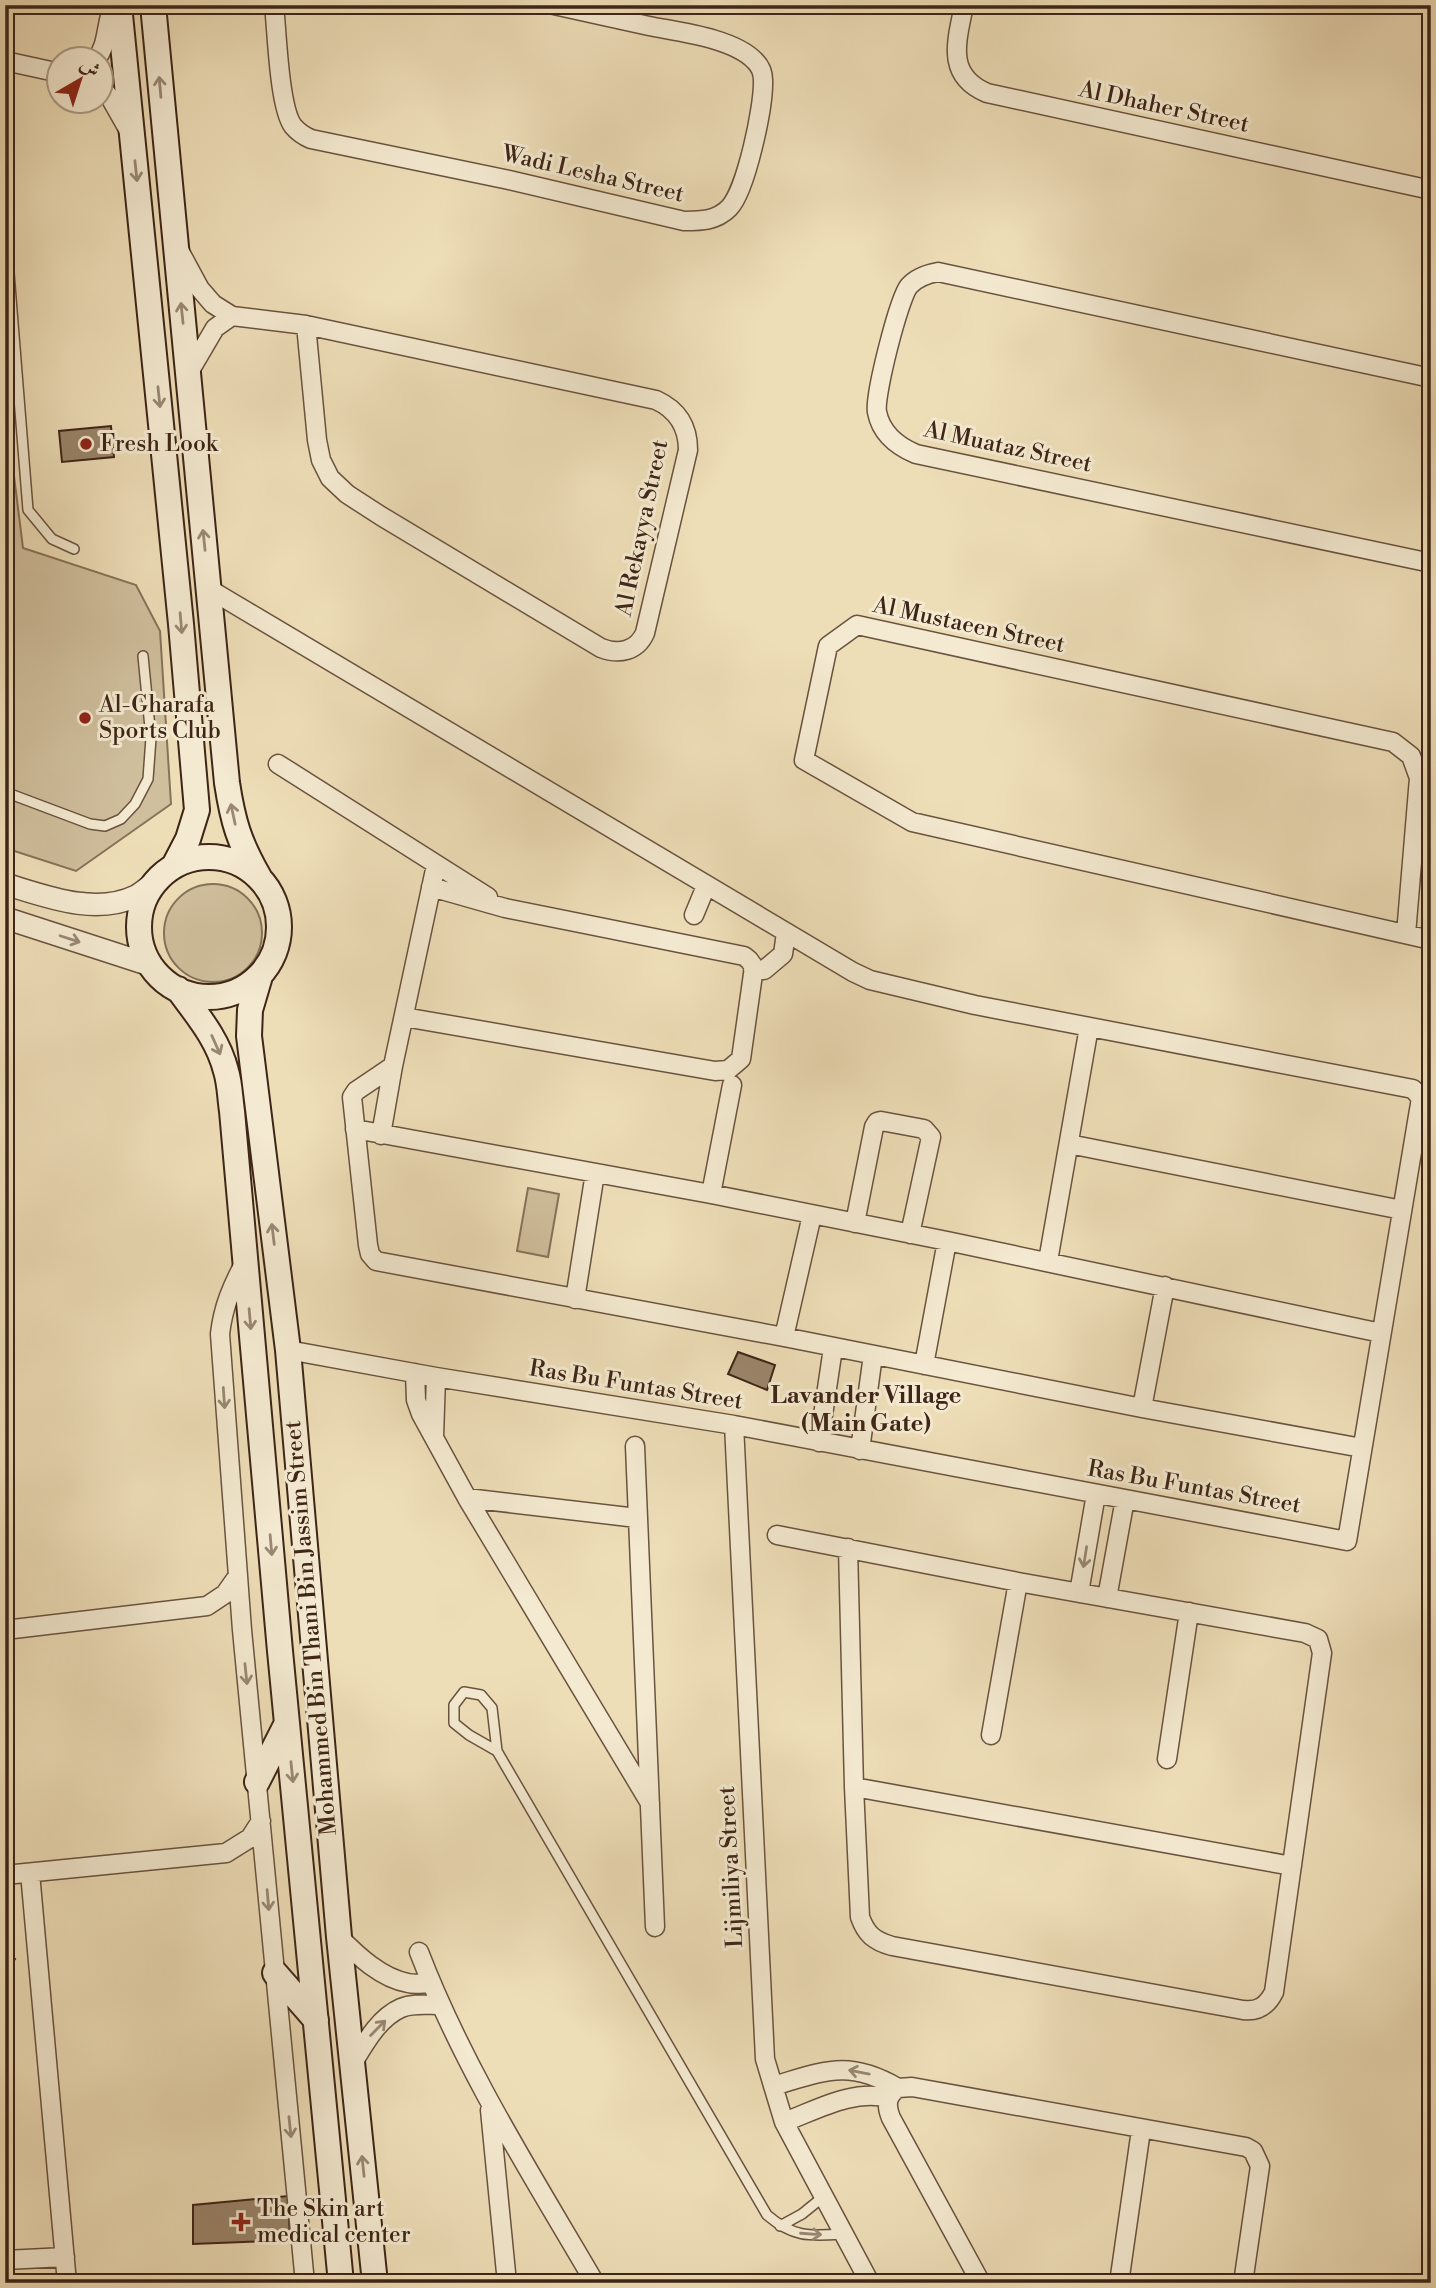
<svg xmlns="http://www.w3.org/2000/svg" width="1436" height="2288" viewBox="0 0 1436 2288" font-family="'Libre Bodoni',Amiri,serif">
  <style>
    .green { fill: #d0bf9d; stroke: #87725a; stroke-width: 2 }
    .building { fill: #9a856b; stroke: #3e2517; stroke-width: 2 }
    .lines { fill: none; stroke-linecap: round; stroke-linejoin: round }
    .service-casing { stroke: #6a533f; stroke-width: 12 }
    .minor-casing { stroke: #6a533f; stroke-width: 21 }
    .tertiary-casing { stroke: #6a533f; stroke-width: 24 }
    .secondary-casing { stroke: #3e2517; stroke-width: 28 }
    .service { stroke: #f4ead1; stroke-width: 9 }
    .minor { stroke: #f4ead1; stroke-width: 18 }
    .tertiary { stroke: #f4ead1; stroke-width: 21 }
    .secondary { stroke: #f4ead1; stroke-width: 24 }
    .oneway { stroke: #998874 }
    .poi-dot { fill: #8f2418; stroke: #f4ead1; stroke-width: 2.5 }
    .labels { text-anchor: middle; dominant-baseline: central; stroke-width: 6; stroke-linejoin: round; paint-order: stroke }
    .street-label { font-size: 23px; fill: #3e2517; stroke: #f4ead1 }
    .poi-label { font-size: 23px; fill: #3e2517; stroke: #f4ead1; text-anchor: start }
    .neighbourhood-label { font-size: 24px; font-weight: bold; fill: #3e2517; stroke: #f4ead1 }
  </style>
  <rect width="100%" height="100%" fill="#eedeb8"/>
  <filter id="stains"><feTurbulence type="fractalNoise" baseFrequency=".00286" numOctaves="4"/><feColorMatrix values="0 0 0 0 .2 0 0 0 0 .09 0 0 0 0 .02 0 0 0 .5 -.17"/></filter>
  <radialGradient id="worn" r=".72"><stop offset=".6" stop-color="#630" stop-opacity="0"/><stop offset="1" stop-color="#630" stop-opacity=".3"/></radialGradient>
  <path class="green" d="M5 404 23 548 136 585 160 631 171 804 76 871 5 848Z
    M164 933a49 49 0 1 1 98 0a49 49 0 1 1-98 0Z
    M528 1188 559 1194 548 1257 517 1251Z"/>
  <path class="building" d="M111 426 114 457 62 462 59 431Z
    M738 1352 775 1365 767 1390 728 1374Z
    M5 1952 15 1959 5 1973Z
    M288 2196 290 2240 193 2244V2205Z"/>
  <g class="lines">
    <defs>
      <path id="service" d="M5 223 28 510 52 539 74 549
        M5 792 90 824 105 826 121 819 135 804 148 779 151 738 143 656
        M497 1751 469 1735 454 1723V1705L464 1692 481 1695 492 1708 497 1751 767 2215C794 2238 810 2236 843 2234
        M780 2226 802 2214 823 2197"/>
      <path id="minor" d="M274 5C277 32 279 107 293 126 298 132 304 136 311 139L509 180 684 221C701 221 716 221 729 208 746 191 764 106 763 80 763 72 760 66 755 61 733 38 679 32 649 26 617 19 586 12 554 5
        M964 5C957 41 945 75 987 93L1431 190
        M96 60C109 43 105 23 114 5
        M5 61 60 73
        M102 88 111 99 128 129
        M180 252 200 289 213 304 232 316 306 325 656 400C678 410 688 427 688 450L645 633C637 651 619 655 601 648L381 516 347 494 330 478 321 460 317 440 306 325
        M188 374 215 328 232 316
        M1431 378 938 272C927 274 917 277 909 286 899 298 874 396 877 412 881 433 897 446 916 454L1431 563
        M209 589 853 972 870 980 975 1005 1413 1089 1421 1098 1347 1541 734 1425 436 1377 288 1350
        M278 764 488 897
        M694 915 706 886
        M1406 934 1419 778 1411 756 1393 742 857 625 828 646 804 760 912 822 1431 940
        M753 970H764L783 954 786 933
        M404 1017 715 1071 728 1070 741 1059 754 967 749 960 744 956 505 908 431 887
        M393 1066 356 1091 352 1097 368 1245 370 1254 376 1261 784 1337 1142 1408 1362 1448
        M355 1129 711 1194 947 1241 1381 1333
        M381 1135 393 1066 436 865
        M1069 1144 1402 1210
        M711 1194 732 1085
        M855 1223 874 1127 877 1122 881 1121 924 1129 931 1137 910 1234
        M1048 1261 1089 1027
        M245 1262C232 1286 223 1307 220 1334L242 1630 305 2283
        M575 1299 595 1173
        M784 1337 812 1215
        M924 1365 947 1241
        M415 1373 416 1400 421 1414 467 1498 650 1803
        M1142 1408 1165 1286
        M734 1425 765 2059 784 2122 870 2283
        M434 1437 436 1377
        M819 1442 833 1348
        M635 1446 655 1927
        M860 1450 873 1355
        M467 1498 637 1518
        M777 1535 1018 1582 1305 1633 1318 1639 1322 1653 1274 1992C1267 2006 1258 2012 1243 2010L892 1946C874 1941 866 1934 860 1917L854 1787 848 1548
        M1079 1593 1096 1494
        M1107 1598 1125 1499
        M5 1630 207 1606 225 1594 237 1577
        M991 1735 1018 1582
        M1167 1759 1189 1612
        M854 1787 1292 1866
        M30 1873 67 2283
        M5 1875 226 1853 250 1838 261 1821
        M339 1937C358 1956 381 1978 408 1983 415 1985 424 1983 431 1983
        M419 1952C464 2069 532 2175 595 2283
        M351 2066C364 2045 378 2018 401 2008 413 2003 427 2005 440 2005
        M773 2086C825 2071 848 2059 898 2088
        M490 2110 507 2283
        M784 2122C817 2110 852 2089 889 2098
        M5 2260 65 2257
        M981 2283 891 2118C886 2106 886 2096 898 2088L912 2087 1246 2147 1253 2151 1260 2166 1243 2283
        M1119 2283 1141 2130"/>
      <path id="tertiary" d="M5 884C45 896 95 916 136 896 142 893 148 887 154 883
        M5 918 150 965"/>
      <path id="secondary" d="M119 5 181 624 197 810 188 839 174 866
        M153 5 227 783C233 822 239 842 259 877
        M139 927a70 70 0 1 1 140 0a70 70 0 1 1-140 0Z
        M260 976 250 1010 249 1036 288 1350 339 1937 375 2283
        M178 989C197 1015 218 1039 226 1071 230 1084 230 1098 232 1111L280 1651 341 2283
        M257 1782 287 1723
        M275 1973 316 2020"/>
    </defs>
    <use href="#service" class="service-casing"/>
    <use href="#minor" class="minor-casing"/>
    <use href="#tertiary" class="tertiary-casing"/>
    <use href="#secondary" class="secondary-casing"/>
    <use href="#service" class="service"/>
    <use href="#minor" class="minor"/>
    <use href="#tertiary" class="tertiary"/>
    <use href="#secondary" class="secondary"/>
  </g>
  <defs><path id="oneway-shaft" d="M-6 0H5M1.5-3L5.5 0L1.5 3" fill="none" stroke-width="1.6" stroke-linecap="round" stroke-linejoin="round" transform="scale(1.75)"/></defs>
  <g class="oneway">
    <use href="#oneway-shaft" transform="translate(160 87) rotate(-95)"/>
    <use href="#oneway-shaft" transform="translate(136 171) rotate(84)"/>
    <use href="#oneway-shaft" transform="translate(182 313) rotate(-96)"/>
    <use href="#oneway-shaft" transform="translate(159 397) rotate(84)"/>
    <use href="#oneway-shaft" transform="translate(204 540) rotate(-96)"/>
    <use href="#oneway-shaft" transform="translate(181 623) rotate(85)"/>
    <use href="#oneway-shaft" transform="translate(233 814) rotate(-102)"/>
    <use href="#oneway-shaft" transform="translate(70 939) rotate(18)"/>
    <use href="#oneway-shaft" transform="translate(216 1045) rotate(66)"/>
    <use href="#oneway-shaft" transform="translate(273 1234) rotate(-97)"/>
    <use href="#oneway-shaft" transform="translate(250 1319) rotate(85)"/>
    <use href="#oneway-shaft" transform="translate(224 1398) rotate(86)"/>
    <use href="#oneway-shaft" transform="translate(271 1545) rotate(85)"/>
    <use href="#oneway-shaft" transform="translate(1085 1557) rotate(99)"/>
    <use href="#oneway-shaft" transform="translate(246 1674) rotate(84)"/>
    <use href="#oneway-shaft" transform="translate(292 1772) rotate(84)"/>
    <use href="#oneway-shaft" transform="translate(268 1900) rotate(85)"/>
    <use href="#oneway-shaft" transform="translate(378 2028) rotate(-45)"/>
    <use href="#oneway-shaft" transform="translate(859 2072) rotate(-169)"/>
    <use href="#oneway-shaft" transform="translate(290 2127) rotate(84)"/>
    <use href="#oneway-shaft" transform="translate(363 2166) rotate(-96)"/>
    <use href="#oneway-shaft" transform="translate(811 2234) rotate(4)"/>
  </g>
  <g class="poi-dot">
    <circle cx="86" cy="444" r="7"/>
    <circle cx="85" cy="718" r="7"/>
    <path d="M237.5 2211.5h7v7h7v7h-7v7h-7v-7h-7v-7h7z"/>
  </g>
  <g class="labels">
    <g class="street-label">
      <text transform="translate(1164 107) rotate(12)">Al Dhaher Street</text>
      <text transform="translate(593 174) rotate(13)">Wadi Lesha Street</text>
      <text transform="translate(1008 447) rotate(12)">Al Muataz Street</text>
      <text transform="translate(642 528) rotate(-78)">Al Rekayya Street</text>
      <text transform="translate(969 625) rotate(12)">Al Mustaeen Street</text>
      <text transform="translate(636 1385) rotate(9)">Ras Bu Funtas Street</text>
      <text transform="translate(1194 1487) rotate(10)">Ras Bu Funtas Street</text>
      <text transform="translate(311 1628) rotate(-95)">Mohammed Bin Thani Bin Jassim Street</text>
      <text transform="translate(731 1867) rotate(-93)">Lijmiliya Street</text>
    </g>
    <g class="poi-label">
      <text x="100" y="444">Fresh Look</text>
      <text x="99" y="705">Al-Gharafa<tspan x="99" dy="26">Sports Club</tspan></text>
      <text x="257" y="2209">The Skin art<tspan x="257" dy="26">medical center</tspan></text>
    </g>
    <g class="neighbourhood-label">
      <text x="866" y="1396">Lavander Village<tspan x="866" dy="28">(Main Gate)</tspan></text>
    </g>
  </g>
  <rect width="1436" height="2288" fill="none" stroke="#eedeb8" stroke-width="28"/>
  <rect x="7" y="7" width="1422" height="2274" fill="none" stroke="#3e2517" stroke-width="3.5"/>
  <rect x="14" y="14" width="1408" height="2260" fill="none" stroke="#3e2517" stroke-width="2"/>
  <g transform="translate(80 80) rotate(39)"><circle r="33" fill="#f4ead1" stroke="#ab9b87" stroke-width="2"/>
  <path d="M0-5L12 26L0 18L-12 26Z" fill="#8f2418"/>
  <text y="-10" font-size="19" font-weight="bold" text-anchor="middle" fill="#3e2517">ش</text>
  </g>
  <rect width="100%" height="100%" filter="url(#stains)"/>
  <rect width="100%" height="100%" fill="url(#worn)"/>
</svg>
